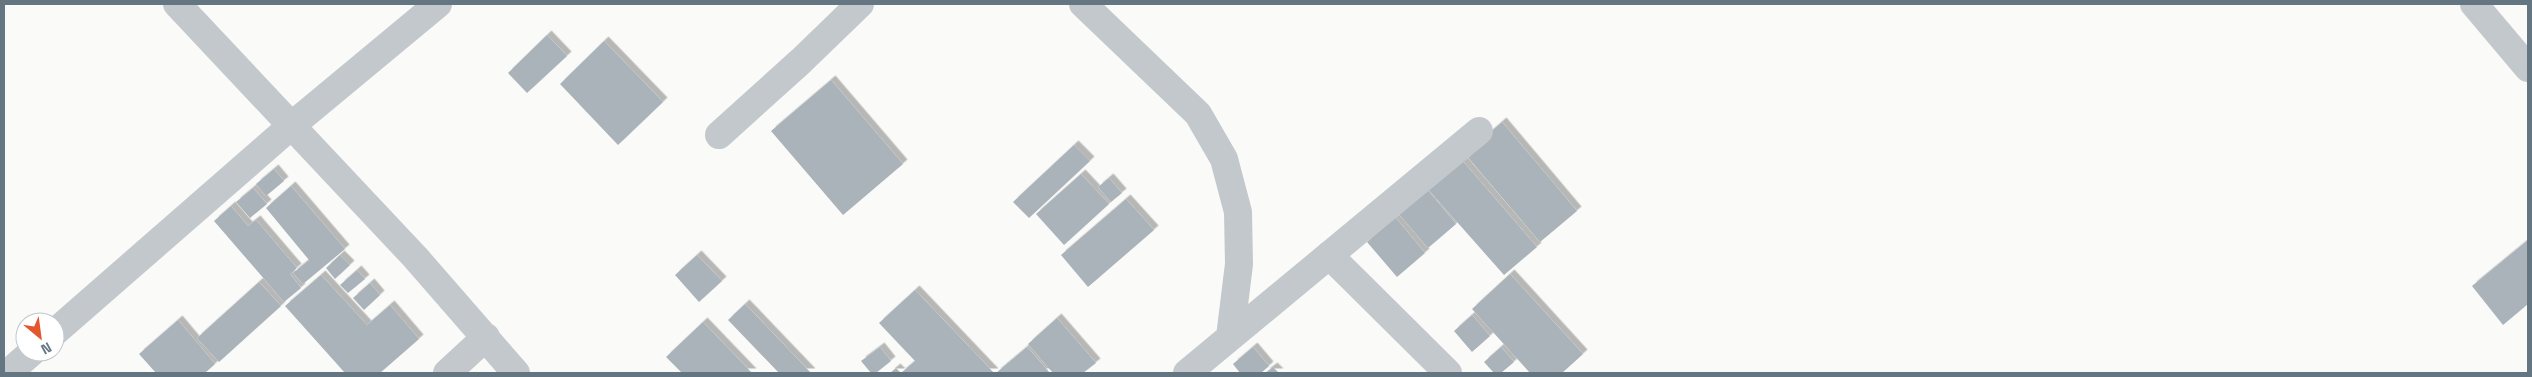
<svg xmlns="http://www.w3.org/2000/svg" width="2532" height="377" viewBox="0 0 2532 377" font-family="'Space Grotesk',sans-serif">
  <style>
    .building { fill: #aab3b9; filter: url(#shadow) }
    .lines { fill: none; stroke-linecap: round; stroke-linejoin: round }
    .minor { stroke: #c3c8cc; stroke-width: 28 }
    .tertiary { stroke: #c3c8cc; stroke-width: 28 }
  </style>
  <defs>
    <filter id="shadow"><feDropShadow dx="4.5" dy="-4.5" stdDeviation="0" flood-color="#0004"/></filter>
  </defs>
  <rect width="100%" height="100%" fill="#fafaf8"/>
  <path class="building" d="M547 35 567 56 527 93 508 73Z
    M604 41 663 102 618 145 560 84Z
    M831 80 903 164 843 215 771 131Z
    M1502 122 1577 211 1540 242 1465 154Z
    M1074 145 1090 161 1029 218 1013 202Z
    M1461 159 1537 247 1504 275 1427 188Z
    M274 169 284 181 266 196 256 184Z
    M1081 174 1109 204 1064 245 1036 214Z
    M1109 178 1122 193 1111 202 1098 187Z
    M291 186 345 249 303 284 293 273 309 260 266 208Z
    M253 188 267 204 250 218 236 202Z
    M1426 188 1456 224 1428 248 1398 213Z
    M1126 199 1154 230 1088 287 1061 255Z
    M231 206 248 226 256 220 297 268 290 274 301 288 284 302 214 221Z
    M1395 217 1425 253 1397 277 1367 242Z
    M2528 240V304L2503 325 2472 286Z
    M340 255 350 265 335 279 326 268Z
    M697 255 722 281 699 302 675 275Z
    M357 270 365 279 348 293 340 285Z
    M1510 274 1583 354 1562 373H1530L1472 309Z
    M321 275 367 325 390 305 419 339 380 373H345L285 306Z
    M259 282 281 306 219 362 197 338Z
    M370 283 380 295 364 310 353 298Z
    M915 290 994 373H901L915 361 879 323Z
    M745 304 811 373H779L728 320Z
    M1472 315 1490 336 1472 352 1454 331Z
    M1057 318 1096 363 1083 373H1053L1028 344Z
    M178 320 215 364 205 373H156L139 354Z
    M703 322 752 373H682L666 357Z
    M880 347 891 361 876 373H871L861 361Z
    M1027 347 1050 373H996Z
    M1253 347 1269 366 1261 373H1240L1233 364Z
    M1501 347 1514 362 1501 373H1494L1484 362Z
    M1273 367 1279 373H1265Z
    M896 368 901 373H890Z"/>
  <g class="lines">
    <path class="minor" d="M177 4 415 257 516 373
      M1083 4 1198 114 1224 159 1238 212 1239 264 1230 337
      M719 135 801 61 860 4
      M1329 255 1448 373
      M55 332 291 126 438 4
      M8 373 32 352
      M447 373 486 337
      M1187 373 1479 131"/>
    <path class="tertiary" d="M2474 4 2528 68"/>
  </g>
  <rect width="2532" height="377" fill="none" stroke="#657683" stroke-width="10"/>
  <g transform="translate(40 337) rotate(151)"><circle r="24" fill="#ffffff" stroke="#c1c8cd"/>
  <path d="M0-4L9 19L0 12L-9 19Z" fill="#e4572e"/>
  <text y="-8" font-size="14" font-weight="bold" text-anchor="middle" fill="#657683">N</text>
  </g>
</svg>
